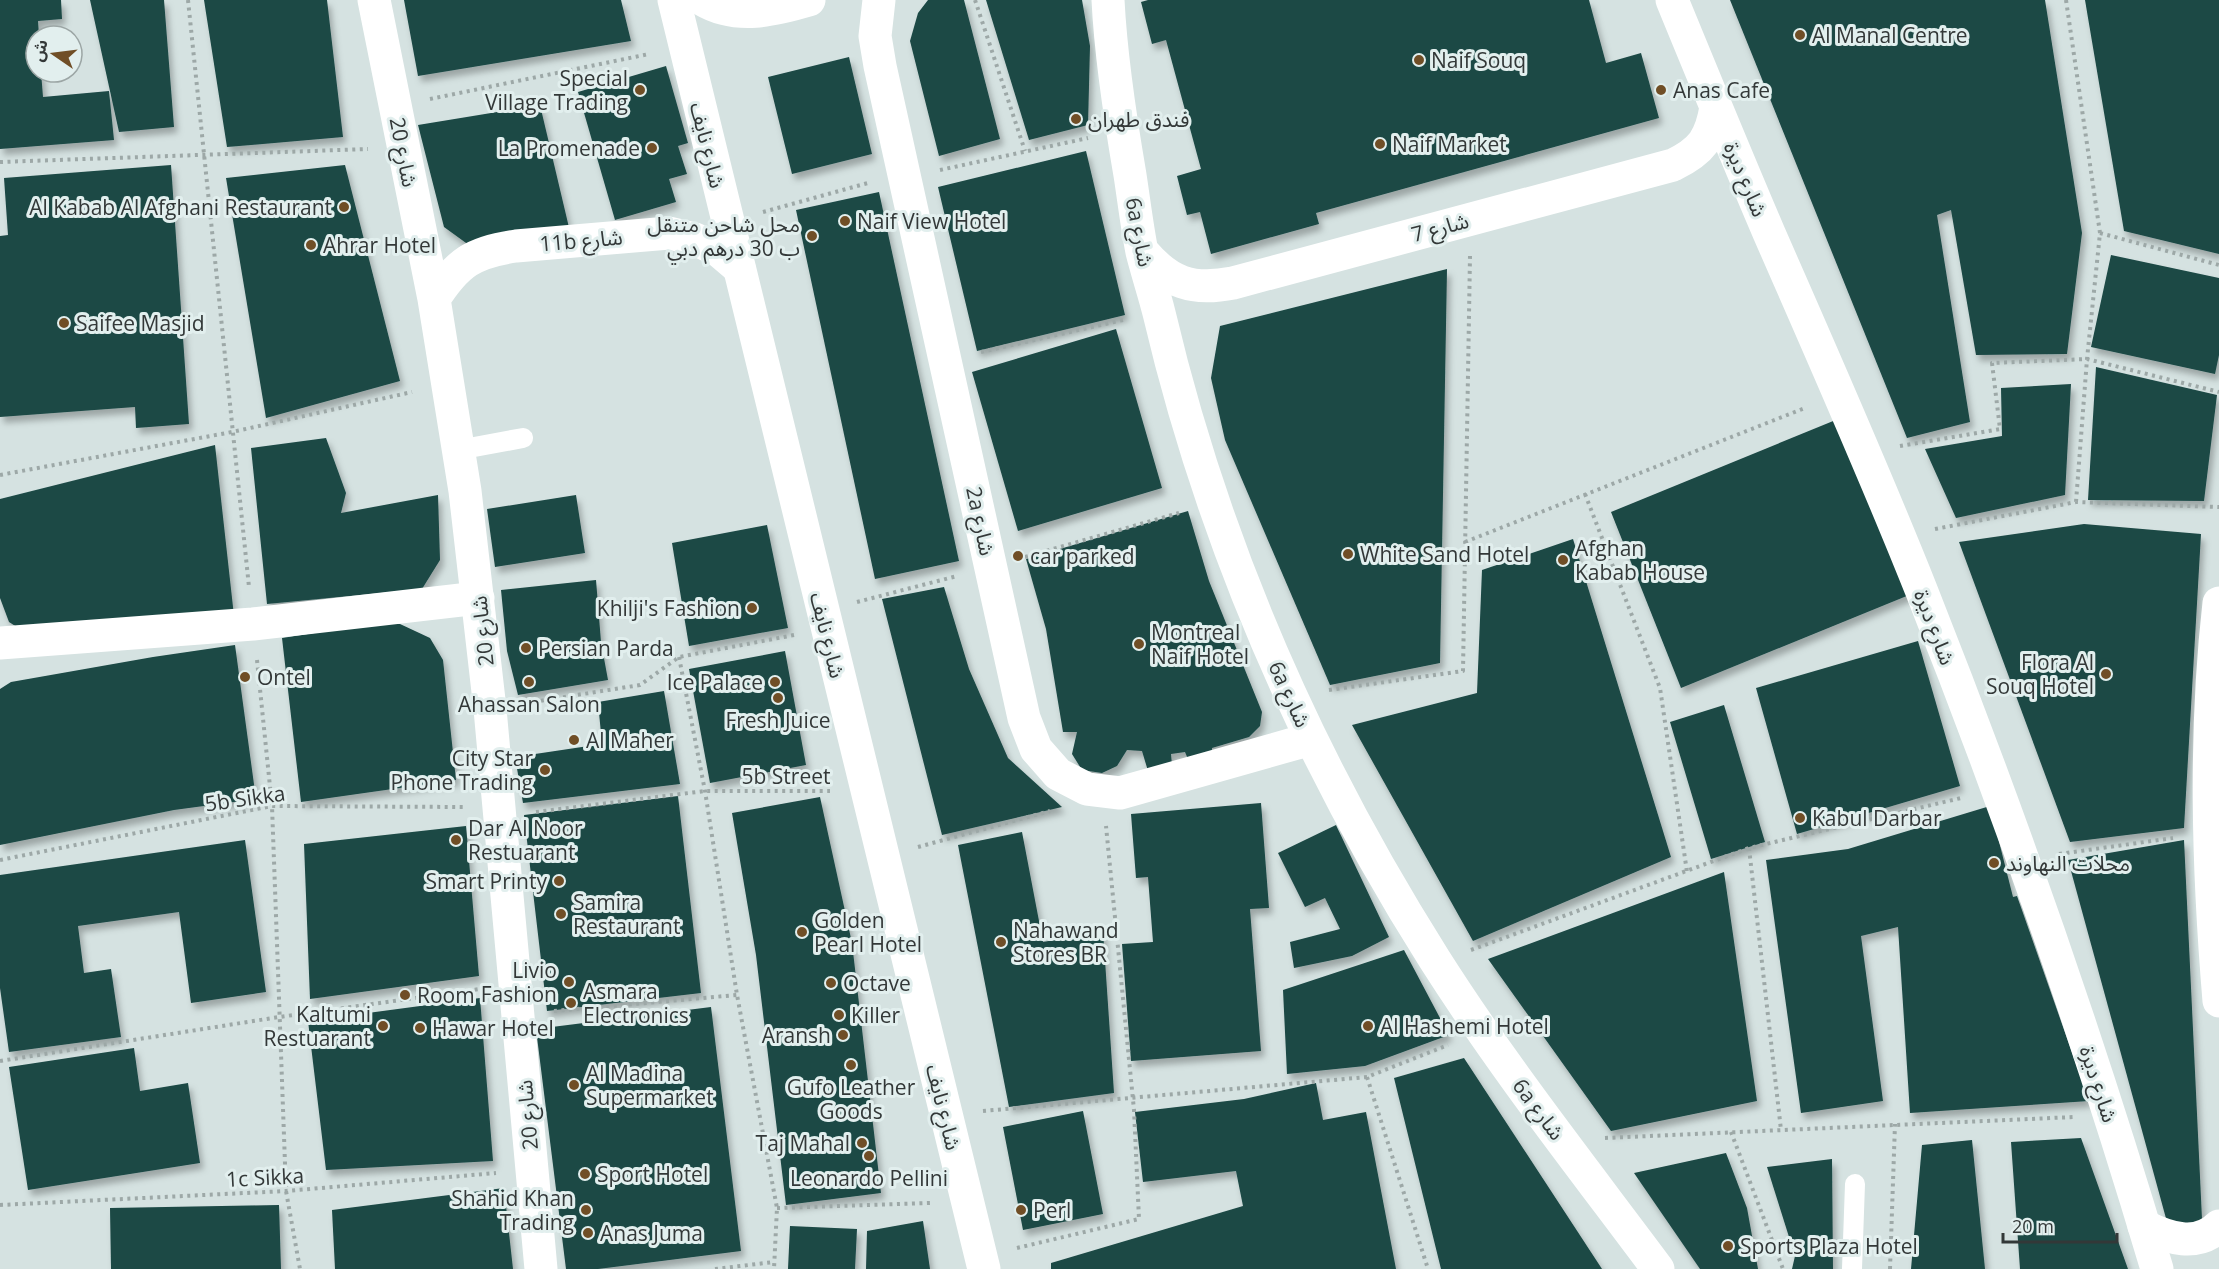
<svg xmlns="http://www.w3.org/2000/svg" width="2219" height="1269" viewBox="0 0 2219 1269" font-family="'Open Sans','Noto Sans Arabic',sans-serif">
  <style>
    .building { fill: #1b4845; filter: url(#shadow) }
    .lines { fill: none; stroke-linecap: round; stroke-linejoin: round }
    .path { stroke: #9da8a7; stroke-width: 4; stroke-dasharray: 3 4.5; stroke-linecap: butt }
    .lane { stroke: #fff; stroke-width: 20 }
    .street { stroke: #fff; stroke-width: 33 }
    .secondary { stroke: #fff; stroke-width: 33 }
    .poi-dot { fill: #704e26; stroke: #e2efee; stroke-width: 2 }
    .labels { text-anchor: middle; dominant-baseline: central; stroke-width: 6; stroke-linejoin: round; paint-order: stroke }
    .poi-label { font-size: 21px; fill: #333838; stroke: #e2efee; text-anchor: start }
    .street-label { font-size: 21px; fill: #333838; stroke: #e2efee }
  </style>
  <defs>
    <filter id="shadow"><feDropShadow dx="3.5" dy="6" stdDeviation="3" flood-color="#0004"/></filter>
  </defs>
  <rect width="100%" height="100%" fill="#d5e2e1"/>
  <path class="building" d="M0 0H61L62 19 38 21 39 36H36V72H41L43 97 109 91 114 140 0 149Z
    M90 0H164L174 127 119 132Z
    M204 0H327L343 137 227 147Z
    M404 0H621L631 41 418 76Z
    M928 0H964L1000 139 939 156 910 41 918 13Z
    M986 0H1082L1090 46 1088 125 1029 140Z
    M1148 0H1589L1606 63 1641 53 1659 118 1316 213 1319 224 1211 254 1200 212 1187 215 1177 176 1201 169 1166 40 1152 44 1141 2Z
    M1730 0H2045L2082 233 2067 354 1976 355 1951 210 1937 215 1970 422 1907 438Z
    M2085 0H2219V254L2124 231Z
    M849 57 872 154 792 174 768 77Z
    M666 66 688 143 678 146 687 174 669 179 676 202 615 220 578 92Z
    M540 105 571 236 473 248 444 227 418 125Z
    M1086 151 1125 315 977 351 938 187Z
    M171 165 189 424 136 428 135 407 0 417V236L8 235 4 178Z
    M345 165 400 381 266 418 226 178Z
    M879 192 959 561 875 579 796 210Z
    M2111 255 2219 278V355L2215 374 2091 347Z
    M1447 269 1440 663 1330 685 1225 440 1211 378 1220 326Z
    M1116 329 1162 488 1018 531 972 372Z
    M2096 367 2217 395 2204 501 2088 500Z
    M2071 384 2065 495 1956 518 1925 449 2002 436 2001 388Z
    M1843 417 1914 593 1681 688 1611 512Z
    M326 438 346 493 341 513 438 495 440 560 422 589 267 604 251 448Z
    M215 445 234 616 28 634 9 622 0 598V499Z
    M576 495 585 553 495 567 487 509Z
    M1188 511 1209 581 1262 712 1260 726 1249 737 1212 748 1211 764 1192 769 1185 752 1171 754 1173 776 1151 781 1142 751 1127 750 1117 766 1102 773 1082 770 1072 754 1077 732H1063L1046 629 1026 559Z
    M2084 524 2201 534 2184 828 2070 842 1959 542Z
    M767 525 788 628 689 646 672 543Z
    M1573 539 1671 857 1473 941 1352 725 1477 693 1482 570Z
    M596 580 601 642 608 680 518 695 507 651 501 590Z
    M944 587 969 669 1008 758 1062 807 942 835 882 599Z
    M373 624H400L430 638 443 660 456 780 301 802 282 638Z
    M1918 641 1960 786 1797 834 1756 688Z
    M235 645 256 799 174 810 0 845V689L11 682 153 657Z
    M785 651 806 765 710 783 689 669Z
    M664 691 680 784 523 803 515 757 602 744 598 702Z
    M1724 705 1765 842 1711 859 1670 722Z
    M678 796 701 993 547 1011 524 815Z
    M820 797 852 943 881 1193 786 1205 756 955 732 813Z
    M1261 803 1269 908 1250 909 1261 1051 1131 1061 1122 944 1153 942 1148 877 1136 878 1131 814Z
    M1990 806 2013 897 2017 896 2089 1101 1910 1113 1898 927 1861 936 1883 1101 1801 1113 1766 860 1848 849Z
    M1336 825 1389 937 1352 956 1294 968 1290 942 1340 929 1325 898 1305 907 1278 853Z
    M466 826 479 976 310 999 304 844Z
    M1022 832 1043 942 1103 931 1114 1093 1009 1107 958 845Z
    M245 840 266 992 191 1003 179 912 78 926 84 973 111 969 121 1037 9 1052 0 988V875Z
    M2184 840 2202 1219 2192 1227 2167 1222 2068 860Z
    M1724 872 1757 1101 1611 1131 1488 959Z
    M1404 950 1449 1035 1365 1066 1287 1074 1283 990Z
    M480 998 493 1161 326 1170 308 1021Z
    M711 1007 741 1251 598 1269H566L536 1029Z
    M134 1048 140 1091 188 1083 200 1163 28 1190 9 1067Z
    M1464 1058 1602 1269H1441L1394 1078Z
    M1316 1083 1323 1120 1366 1112 1396 1269H1051V1263L1243 1206 1236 1171 1143 1182 1135 1112 1244 1099Z
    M1083 1111 1103 1214 1023 1230 1003 1127Z
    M2081 1138 2128 1269H2020L2011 1142Z
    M1972 1140 1985 1269H1911L1922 1145Z
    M1726 1153 1747 1208 1758 1269H1700L1634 1173Z
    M1832 1159 1833 1269H1792L1795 1256 1767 1167Z
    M504 1188 513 1269H335L332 1210Z
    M279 1205 281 1269H111L110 1208Z
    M923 1221 930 1269H866L867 1231Z
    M790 1226 857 1229 855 1269H788Z"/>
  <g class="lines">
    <path class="path" d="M188 0 249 587
      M975 0 1025 151
      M2066 0 2100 233 2087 359 2076 502
      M430 99 649 54
      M0 162 368 149
      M940 170 1088 138
      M763 212 868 183
      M2100 233 2219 265
      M981 352 1123 320
      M1900 446 2000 429 1992 363 2087 359 2219 392
      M0 475 232 432 412 392
      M1585 494 1660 688 1687 872
      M1935 529 2076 502 2219 507
      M1465 542 1805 408
      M1025 557 1179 513
      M857 602 957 576
      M679 657 705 791 737 995 777 1208 774 1269
      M257 660 272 806 286 1191 300 1269
      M1329 690 1463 671 1470 256
      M526 703 640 685 679 657 794 635
      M536 812 705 791H830
      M918 847 1050 811
      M1749 848 1781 1130
      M2059 854 2173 838
      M0 860 272 806 463 807
      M1471 950 1749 848 1961 798
      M554 1011 737 995
      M0 1061 279 1017 480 989
      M1367 1077 1428 1269
      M983 1111 1367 1077 1448 1045
      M1731 1132 1783 1269
      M1605 1138 2074 1117
      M0 1205 286 1191 496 1173
      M777 1208 930 1203
      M1017 1248 1139 1219 1134 1110 1106 826
      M715 1269 774 1262
      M1890 1269 1895 1124"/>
    <path class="lane" d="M458 450 523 438
      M1852 1269 1855 1184"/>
    <path class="street" d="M374 0 434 299 465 491 490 709 541 1269
      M703 0C737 20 774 10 809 0
      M879 0 875 36 880 66 1024 718 1036 749 1058 774 1087 789 1120 793 1311 739
      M1108 0C1111 59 1120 117 1130 175 1134 201 1137 227 1142 252 1147 272 1154 293 1159 313 1213 543 1309 761 1435 960 1503 1067 1582 1167 1658 1269
      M1672 0C1704 78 1736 156 1769 233 1821 352 1874 471 1922 592 2010 814 2089 1040 2157 1269
      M1142 251C1169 283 1192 291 1233 283L1673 165C1702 151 1711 138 1716 107
      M434 299C457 263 473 252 516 246L669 233 695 239 719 251 739 268
      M0 643 253 624 478 598"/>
    <path class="secondary" d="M674 0 984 1269
      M2219 603C2204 735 2208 869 2219 1001
      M2144 1226C2168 1238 2197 1248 2219 1226"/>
  </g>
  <g class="poi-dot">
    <circle cx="1800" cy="35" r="6"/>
    <circle cx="1419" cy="60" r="6"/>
    <circle cx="640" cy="90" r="6"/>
    <circle cx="1661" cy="90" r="6"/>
    <circle cx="1076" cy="119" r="6"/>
    <circle cx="1380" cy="144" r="6"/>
    <circle cx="652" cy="148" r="6"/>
    <circle cx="344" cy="207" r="6"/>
    <circle cx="845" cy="221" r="6"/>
    <circle cx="812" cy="236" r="6"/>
    <circle cx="311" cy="245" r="6"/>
    <circle cx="64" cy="323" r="6"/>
    <circle cx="1348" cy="554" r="6"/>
    <circle cx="1018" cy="556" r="6"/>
    <circle cx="1563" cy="560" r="6"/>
    <circle cx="752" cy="608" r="6"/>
    <circle cx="1139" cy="644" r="6"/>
    <circle cx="526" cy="648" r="6"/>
    <circle cx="2106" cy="674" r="6"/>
    <circle cx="245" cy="677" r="6"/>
    <circle cx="529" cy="682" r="6"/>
    <circle cx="775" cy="682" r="6"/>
    <circle cx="778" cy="698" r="6"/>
    <circle cx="574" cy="740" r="6"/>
    <circle cx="545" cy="770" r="6"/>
    <circle cx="1800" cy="818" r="6"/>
    <circle cx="456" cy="840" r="6"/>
    <circle cx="1994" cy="863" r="6"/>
    <circle cx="559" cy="881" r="6"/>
    <circle cx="561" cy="914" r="6"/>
    <circle cx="802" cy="932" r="6"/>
    <circle cx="1001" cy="942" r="6"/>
    <circle cx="569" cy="982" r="6"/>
    <circle cx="831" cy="983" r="6"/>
    <circle cx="405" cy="995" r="6"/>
    <circle cx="571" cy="1003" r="6"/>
    <circle cx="839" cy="1015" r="6"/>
    <circle cx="383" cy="1026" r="6"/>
    <circle cx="1368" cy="1026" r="6"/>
    <circle cx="420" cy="1028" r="6"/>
    <circle cx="843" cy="1035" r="6"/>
    <circle cx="851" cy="1065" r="6"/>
    <circle cx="574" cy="1085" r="6"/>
    <circle cx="862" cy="1143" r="6"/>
    <circle cx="869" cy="1156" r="6"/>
    <circle cx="585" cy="1174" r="6"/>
    <circle cx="586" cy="1210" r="6"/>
    <circle cx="1021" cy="1210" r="6"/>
    <circle cx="588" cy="1233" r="6"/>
    <circle cx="1728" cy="1246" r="6"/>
  </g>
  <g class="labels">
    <g class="poi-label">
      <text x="1812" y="35">Al Manal Centre</text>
      <text x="1431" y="60">Naif Souq</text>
      <text x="628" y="78" text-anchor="end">Special<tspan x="628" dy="24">Village Trading</tspan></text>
      <text x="1673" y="90">Anas Cafe</text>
      <text x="1088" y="119">فندق طهران</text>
      <text x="1392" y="144">Naif Market</text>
      <text x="640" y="148" text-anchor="end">La Promenade</text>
      <text x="332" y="207" text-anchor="end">Al Kabab Al Afghani Restaurant</text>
      <text x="857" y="221">Naif View Hotel</text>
      <text x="800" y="224" text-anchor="end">محل شاحن متنقل<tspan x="800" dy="24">ب 30 درهم دبي</tspan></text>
      <text x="323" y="245">Ahrar Hotel</text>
      <text x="76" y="323">Saifee Masjid</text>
      <text x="1575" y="548">Afghan<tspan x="1575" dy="24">Kabab House</tspan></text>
      <text x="1360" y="554">White Sand Hotel</text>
      <text x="1030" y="556">car parked</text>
      <text x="740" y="608" text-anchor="end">Khilji's Fashion</text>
      <text x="1151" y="632">Montreal<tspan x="1151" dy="24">Naif Hotel</tspan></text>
      <text x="538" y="648">Persian Parda</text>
      <text x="2094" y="662" text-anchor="end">Flora Al<tspan x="2094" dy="24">Souq Hotel</tspan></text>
      <text x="257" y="677">Ontel</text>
      <text x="763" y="682" text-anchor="end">Ice Palace</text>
      <text x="529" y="704" text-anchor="middle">Ahassan Salon</text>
      <text x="778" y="720" text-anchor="middle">Fresh Juice</text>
      <text x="586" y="740">Al Maher</text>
      <text x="533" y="758" text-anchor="end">City Star<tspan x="533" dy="24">Phone Trading</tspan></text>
      <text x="1812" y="818">Kabul Darbar</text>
      <text x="468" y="828">Dar Al Noor<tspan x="468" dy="24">Restuarant</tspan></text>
      <text x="2006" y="863">محلات النهاوند</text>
      <text x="547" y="881" text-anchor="end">Smart Printy</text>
      <text x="573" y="902">Samira<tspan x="573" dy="24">Restaurant</tspan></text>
      <text x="814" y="920">Golden<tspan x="814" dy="24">Pearl Hotel</tspan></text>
      <text x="1013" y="930">Nahawand<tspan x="1013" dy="24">Stores BR</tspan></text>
      <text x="557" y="970" text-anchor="end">Livio<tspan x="557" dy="24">Fashion</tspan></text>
      <text x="843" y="983">Octave</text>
      <text x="583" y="991">Asmara<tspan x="583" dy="24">Electronics</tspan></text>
      <text x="417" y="995">Room</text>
      <text x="371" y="1014" text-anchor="end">Kaltumi<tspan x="371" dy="24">Restuarant</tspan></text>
      <text x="851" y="1015">Killer</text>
      <text x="1380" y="1026">Al Hashemi Hotel</text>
      <text x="432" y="1028">Hawar Hotel</text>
      <text x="831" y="1035" text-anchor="end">Aransh</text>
      <text x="586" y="1073">Al Madina<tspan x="586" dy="24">Supermarket</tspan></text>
      <text x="851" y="1087" text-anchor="middle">Gufo Leather<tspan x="851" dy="24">Goods</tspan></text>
      <text x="850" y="1143" text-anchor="end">Taj Mahal</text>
      <text x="597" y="1174">Sport Hotel</text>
      <text x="869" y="1178" text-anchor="middle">Leonardo Pellini</text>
      <text x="574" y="1198" text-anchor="end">Shahid Khan<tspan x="574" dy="24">Trading</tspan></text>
      <text x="1033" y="1210">Perl</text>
      <text x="600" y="1233">Anas Juma</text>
      <text x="1740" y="1246">Sports Plaza Hotel</text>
    </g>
    <g class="street-label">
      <text transform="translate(708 145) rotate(76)">شارع نايف</text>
      <text transform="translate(404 152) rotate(79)">شارع 20</text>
      <text transform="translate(1746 179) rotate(67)">شارع ديرة</text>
      <text transform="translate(1440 227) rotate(-15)">شارع 7</text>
      <text transform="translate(1140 232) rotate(79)">6a شارع</text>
      <text transform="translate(581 240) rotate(-5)">11b شارع</text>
      <text transform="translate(981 521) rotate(78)">2a شارع</text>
      <text transform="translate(1935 627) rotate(69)">شارع ديرة</text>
      <text transform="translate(482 631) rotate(-96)">شارع 20</text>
      <text transform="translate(828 635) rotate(76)">شارع نايف</text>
      <text transform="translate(1290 694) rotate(65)">6a شارع</text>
      <text x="786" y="776">5b Street</text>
      <text transform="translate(245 798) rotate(-8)">5b Sikka</text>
      <text transform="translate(2099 1084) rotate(72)">شارع ديرة</text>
      <text transform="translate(944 1107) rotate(76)">شارع نايف</text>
      <text transform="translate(1539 1109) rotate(53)">6a شارع</text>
      <text transform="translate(527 1115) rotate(-95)">شارع 20</text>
      <text transform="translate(265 1177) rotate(-3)">1c Sikka</text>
    </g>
  </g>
  <g transform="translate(54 54) rotate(284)"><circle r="28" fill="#e2efee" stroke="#9ca6a5" stroke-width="1.5"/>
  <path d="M0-4.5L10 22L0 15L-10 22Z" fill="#704e26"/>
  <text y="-9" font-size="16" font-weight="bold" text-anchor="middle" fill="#333838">ش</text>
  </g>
  <path d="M2003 1233v9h114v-9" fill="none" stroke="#333838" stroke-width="3"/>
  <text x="2012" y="1233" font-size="18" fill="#333838" stroke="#e2efee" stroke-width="4.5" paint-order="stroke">20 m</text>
</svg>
